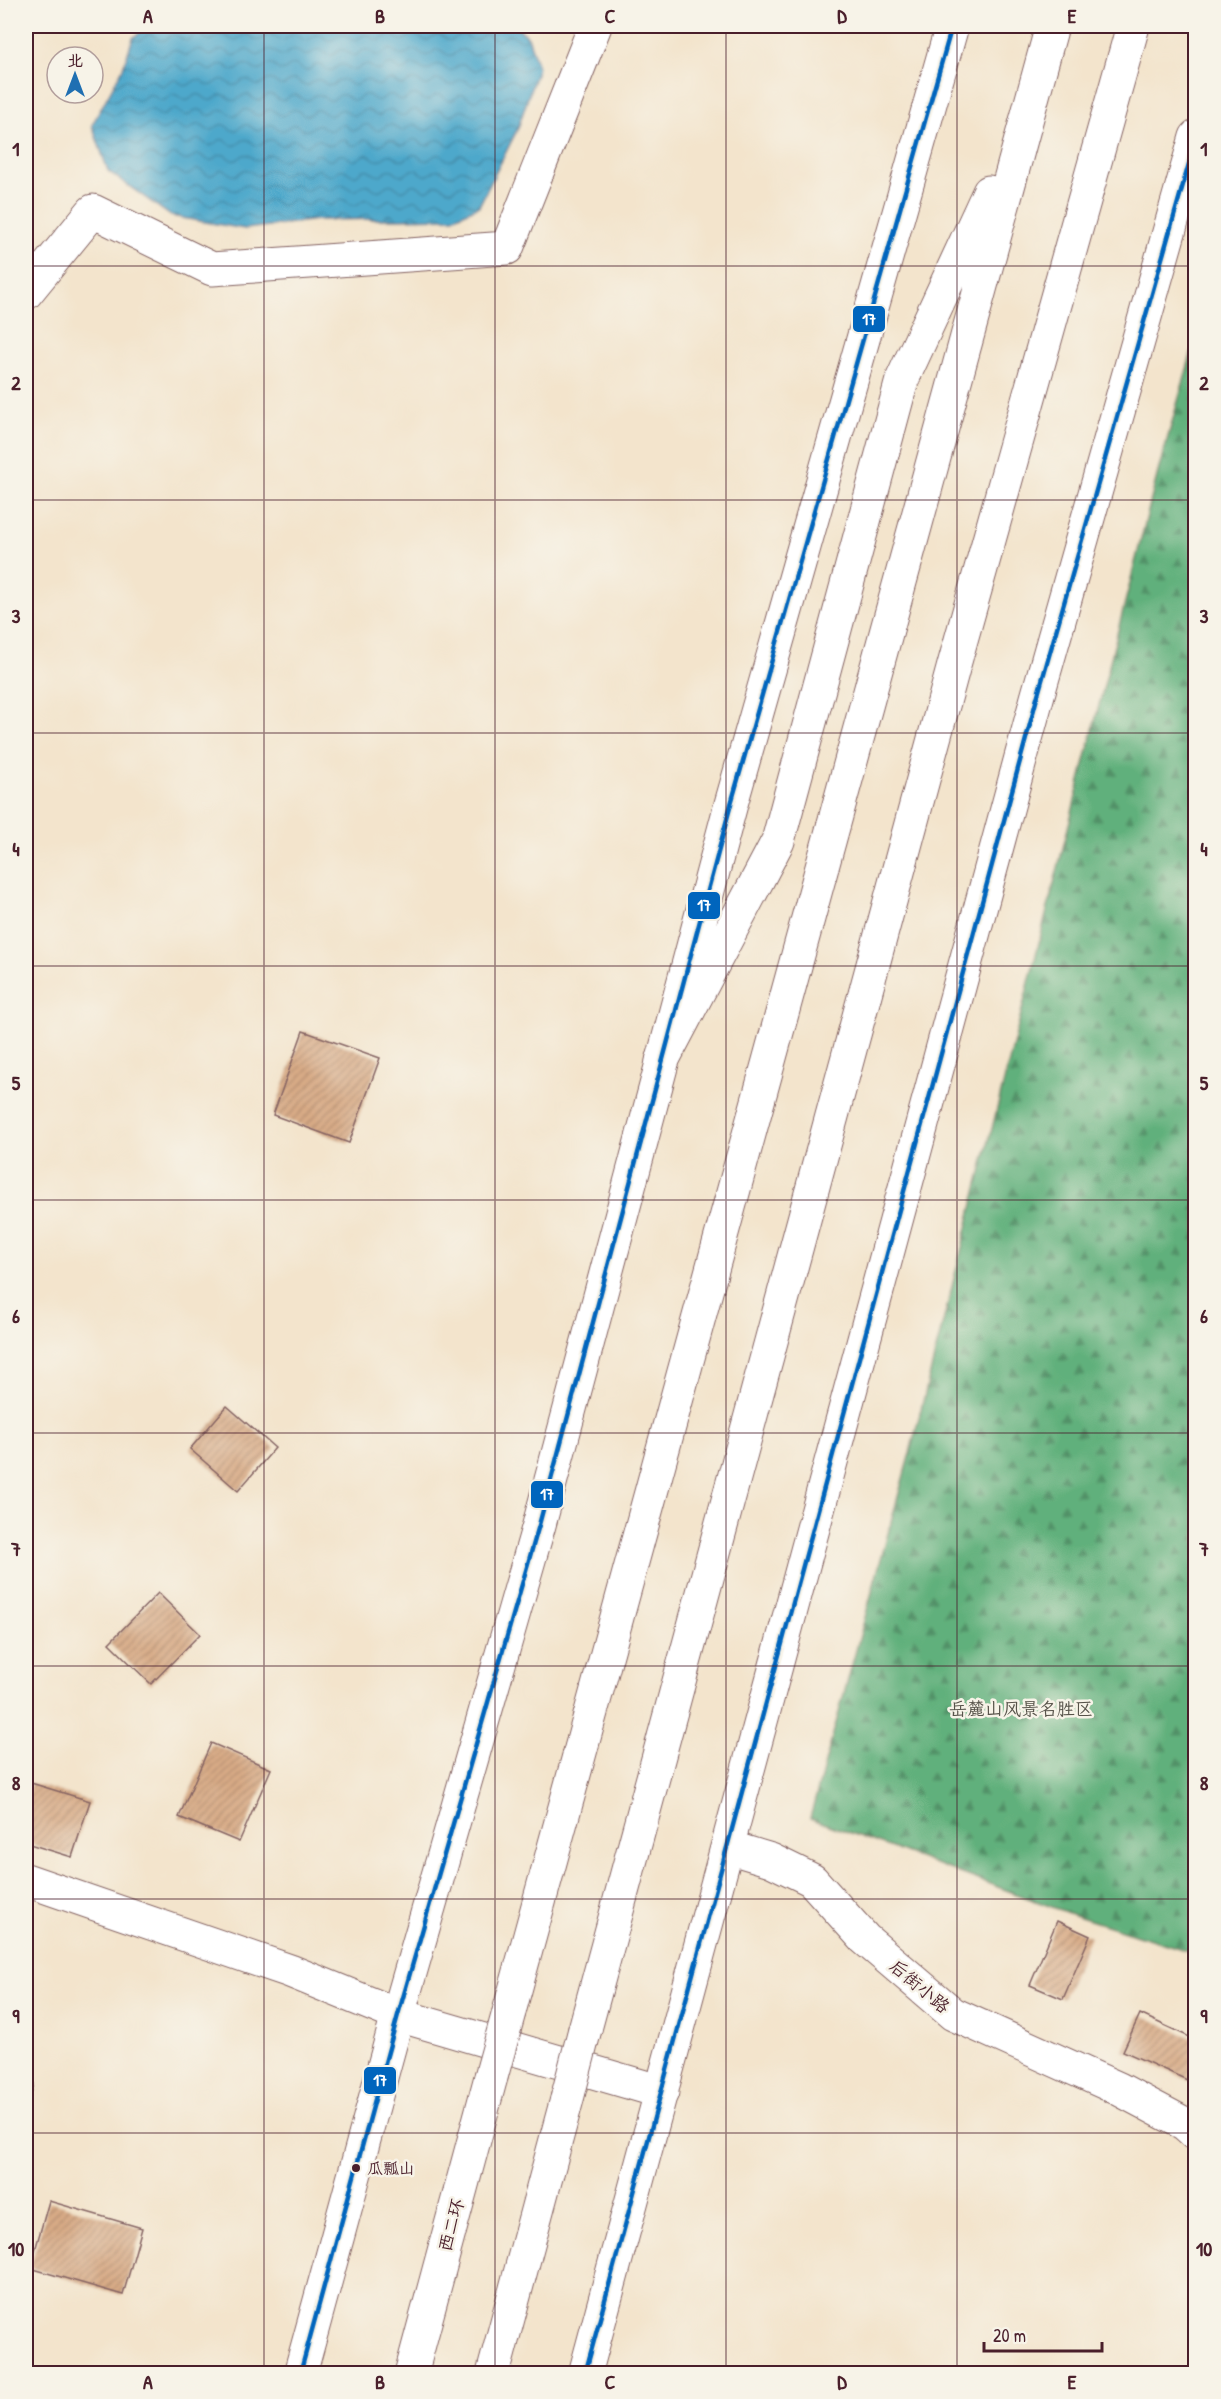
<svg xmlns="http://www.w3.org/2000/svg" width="1221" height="2399" viewBox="0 0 1221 2399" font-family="'Patrick Hand','LXGW WenKai TC',sans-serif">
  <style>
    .forest { fill: url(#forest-firs); stroke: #556854; stroke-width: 1.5 }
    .water { fill: url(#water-waves); stroke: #4c647b; stroke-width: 1.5 }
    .building { fill: url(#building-hatch) }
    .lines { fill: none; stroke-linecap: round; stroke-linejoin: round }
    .minor-casing { stroke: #856463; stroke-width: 35 }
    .major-casing { stroke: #856463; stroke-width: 35 }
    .highway-casing { stroke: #856463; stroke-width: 35 }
    .minor { stroke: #fff; stroke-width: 33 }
    .major { stroke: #fff; stroke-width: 33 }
    .highway { stroke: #fff; stroke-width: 33 }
    .highway-bridge-casing { stroke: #856463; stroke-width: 35; stroke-linecap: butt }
    .highway-bridge { stroke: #fff; stroke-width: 33 }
    .bus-1-casing { stroke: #f7f3e8; stroke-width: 9 }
    .bus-1 { stroke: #0065bd; stroke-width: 4.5 }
    .grid { fill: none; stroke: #4a1f2b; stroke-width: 1.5; stroke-opacity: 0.55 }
    .bus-dot { fill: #4a1f2b; stroke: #f7f3e8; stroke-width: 2 }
    .labels { text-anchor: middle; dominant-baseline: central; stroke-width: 5; stroke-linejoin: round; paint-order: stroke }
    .bus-label { font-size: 16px; fill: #4a1f2b; stroke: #f7f3e8; text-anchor: start }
    .park-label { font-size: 18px; fill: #57534a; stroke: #f7f3e8 }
    .street-label { font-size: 18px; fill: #4a1f2b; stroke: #f7f3e8 }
    .line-badge { stroke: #f7f3e8; stroke-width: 2 }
    .badge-label { font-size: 16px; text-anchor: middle; font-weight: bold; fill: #fff }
    .neatline { fill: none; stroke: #4a1f2b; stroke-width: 2 }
    .grid-label { font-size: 20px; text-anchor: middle; font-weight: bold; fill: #4a1f2b }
  </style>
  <defs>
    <pattern id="forest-firs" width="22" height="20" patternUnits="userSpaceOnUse" patternTransform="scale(1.5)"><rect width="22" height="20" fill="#60b07c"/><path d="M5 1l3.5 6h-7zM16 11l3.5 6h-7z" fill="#518f66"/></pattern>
    <pattern id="water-waves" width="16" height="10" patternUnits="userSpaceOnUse" patternTransform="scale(1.5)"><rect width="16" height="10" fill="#4ea8cb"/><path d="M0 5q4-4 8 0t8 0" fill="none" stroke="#4388a5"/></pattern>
    <pattern id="building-hatch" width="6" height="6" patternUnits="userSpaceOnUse" patternTransform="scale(1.5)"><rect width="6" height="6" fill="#d8ab86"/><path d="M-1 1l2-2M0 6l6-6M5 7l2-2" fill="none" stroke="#b18b6e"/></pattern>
  </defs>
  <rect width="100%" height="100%" fill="#f7f3e8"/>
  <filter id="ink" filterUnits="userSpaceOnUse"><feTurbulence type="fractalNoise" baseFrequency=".0167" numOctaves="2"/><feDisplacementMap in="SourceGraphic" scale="12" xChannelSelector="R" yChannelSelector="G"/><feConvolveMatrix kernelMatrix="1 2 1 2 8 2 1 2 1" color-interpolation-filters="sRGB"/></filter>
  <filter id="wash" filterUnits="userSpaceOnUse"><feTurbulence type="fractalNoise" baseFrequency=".008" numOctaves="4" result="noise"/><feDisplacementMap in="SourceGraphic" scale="24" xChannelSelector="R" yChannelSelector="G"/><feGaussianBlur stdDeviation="1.35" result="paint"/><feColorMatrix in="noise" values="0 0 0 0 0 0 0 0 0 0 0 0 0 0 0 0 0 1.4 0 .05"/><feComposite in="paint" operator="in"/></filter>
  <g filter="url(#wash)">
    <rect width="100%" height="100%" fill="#f3e4cc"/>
    <path class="forest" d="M1195 341 1196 1953H1195L1074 1915 810 1818 910 1453 1158 472Z"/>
    <path class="water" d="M149 26H516L528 37 538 67 518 128 479 206 453 218 317 220 245 229 171 216 108 171 92 125 123 68 133 38Z"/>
    <g id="blocks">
      <path class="building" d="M303 1031 380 1058 349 1143 273 1115Z
        M227 1406 275 1448 238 1491 190 1449Z
        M158 1593 200 1634 151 1684 109 1643Z
        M211 1743 271 1769 239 1842 179 1817Z
        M31 1783 90 1801 72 1857 26 1843V1800Z
        M1057 1921 1090 1936 1063 1999 1030 1985Z
        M1140 2014 1196 2040V2084L1123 2051Z
        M26 2082 34 2084 26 2111Z
        M49 2201 142 2228 123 2295 30 2268Z"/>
    </g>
  </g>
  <g filter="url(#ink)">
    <use href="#blocks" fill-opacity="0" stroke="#856463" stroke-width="1.5"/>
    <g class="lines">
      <defs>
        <path id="minor" d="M26 293 93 211 212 269 507 248 595 26
          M728 1847 771 1860 812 1880 865 1939 953 2014 1119 2089 1185 2124 1196 2134
          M26 1880 290 1971 398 2015 662 2092"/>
        <path id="major" d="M300 2374 398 2015 539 1525 731 804 952 26
          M585 2374 1037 698 1196 137"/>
        <path id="highway" d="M662 1061 778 841 902 380 989 192
          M509 2012 1052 26
          M585 2029 954 665 1133 26
          M411 2374 491 2077
          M493 2374 567 2099"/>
      </defs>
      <use href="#minor" class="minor-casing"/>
      <use href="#major" class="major-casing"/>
      <use href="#highway" class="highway-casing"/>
      <use href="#minor" class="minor"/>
      <use href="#major" class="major"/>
      <use href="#highway" class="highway"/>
      <defs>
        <path id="highway-bridge" d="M491 2077 509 2012
          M567 2099 585 2029"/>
      </defs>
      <use href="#highway-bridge" class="highway-bridge-casing"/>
      <use href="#highway-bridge" class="highway-bridge"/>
      <defs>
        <path id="bus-1" d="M300 2374 398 2015 539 1525 731 804 952 26
          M585 2374 1037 698 1196 139"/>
      </defs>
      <use href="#bus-1" class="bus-1-casing"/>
      <use href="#bus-1" class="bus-1"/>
    </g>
  </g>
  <path class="grid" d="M264 26V2374M495 26V2374M726 26V2374M957 26V2374M26 266H1196M26 500H1196M26 733H1196M26 966H1196M26 1200H1196M26 1433H1196M26 1666H1196M26 1899H1196M26 2133H1196"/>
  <circle class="bus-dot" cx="356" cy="2168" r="5"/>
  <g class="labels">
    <g class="bus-label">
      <text x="367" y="2168">瓜瓢山</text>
    </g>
    <g class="park-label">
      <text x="1021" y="1708">岳麓山风景名胜区</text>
    </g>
    <g class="street-label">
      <text transform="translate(920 1986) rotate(40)">后街小路</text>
      <text transform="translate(451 2225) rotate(-75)">西二环</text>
    </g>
  </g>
  <g class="line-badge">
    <rect x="852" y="305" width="34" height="28" rx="6" fill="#0065bd"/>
    <rect x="687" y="891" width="34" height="29" rx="6" fill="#0065bd"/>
    <rect x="530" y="1480" width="34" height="29" rx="6" fill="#0065bd"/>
    <rect x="363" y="2066" width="34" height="29" rx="6" fill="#0065bd"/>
  </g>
  <g class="badge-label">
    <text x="869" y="325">17</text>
    <text x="704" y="911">17</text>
    <text x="547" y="1500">17</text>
    <text x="380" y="2086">17</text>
  </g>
  <rect width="1221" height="2399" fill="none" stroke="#f7f3e8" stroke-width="66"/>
  <g transform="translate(75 75)"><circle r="28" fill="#f7f3e8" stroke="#b29e9c" stroke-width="1.5"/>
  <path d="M0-4.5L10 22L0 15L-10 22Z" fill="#1f6fb2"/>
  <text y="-9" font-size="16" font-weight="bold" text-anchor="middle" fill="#4a1f2b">北</text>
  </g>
  <path d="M984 2342v9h118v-9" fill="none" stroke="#4a1f2b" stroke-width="3"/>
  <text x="993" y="2342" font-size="18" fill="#4a1f2b" stroke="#f7f3e8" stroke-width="4.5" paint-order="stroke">20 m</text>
  <rect x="33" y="33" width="1155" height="2333" class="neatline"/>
  <g class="grid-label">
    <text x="148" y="23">A</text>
    <text x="380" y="23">B</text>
    <text x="610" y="23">C</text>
    <text x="842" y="23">D</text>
    <text x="1072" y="23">E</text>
    <text x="16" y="156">1</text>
    <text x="1204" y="156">1</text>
    <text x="16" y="390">2</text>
    <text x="1204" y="390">2</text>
    <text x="16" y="623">3</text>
    <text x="1204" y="623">3</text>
    <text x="16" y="856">4</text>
    <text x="1204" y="856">4</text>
    <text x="16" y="1090">5</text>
    <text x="1204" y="1090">5</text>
    <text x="16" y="1323">6</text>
    <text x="1204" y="1323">6</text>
    <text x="16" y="1556">7</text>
    <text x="1204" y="1556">7</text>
    <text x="16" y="1790">8</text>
    <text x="1204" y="1790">8</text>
    <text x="16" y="2023">9</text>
    <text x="1204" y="2023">9</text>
    <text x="16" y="2256">10</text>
    <text x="1204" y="2256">10</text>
    <text x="148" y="2389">A</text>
    <text x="380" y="2389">B</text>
    <text x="610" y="2389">C</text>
    <text x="842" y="2389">D</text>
    <text x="1072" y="2389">E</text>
  </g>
</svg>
